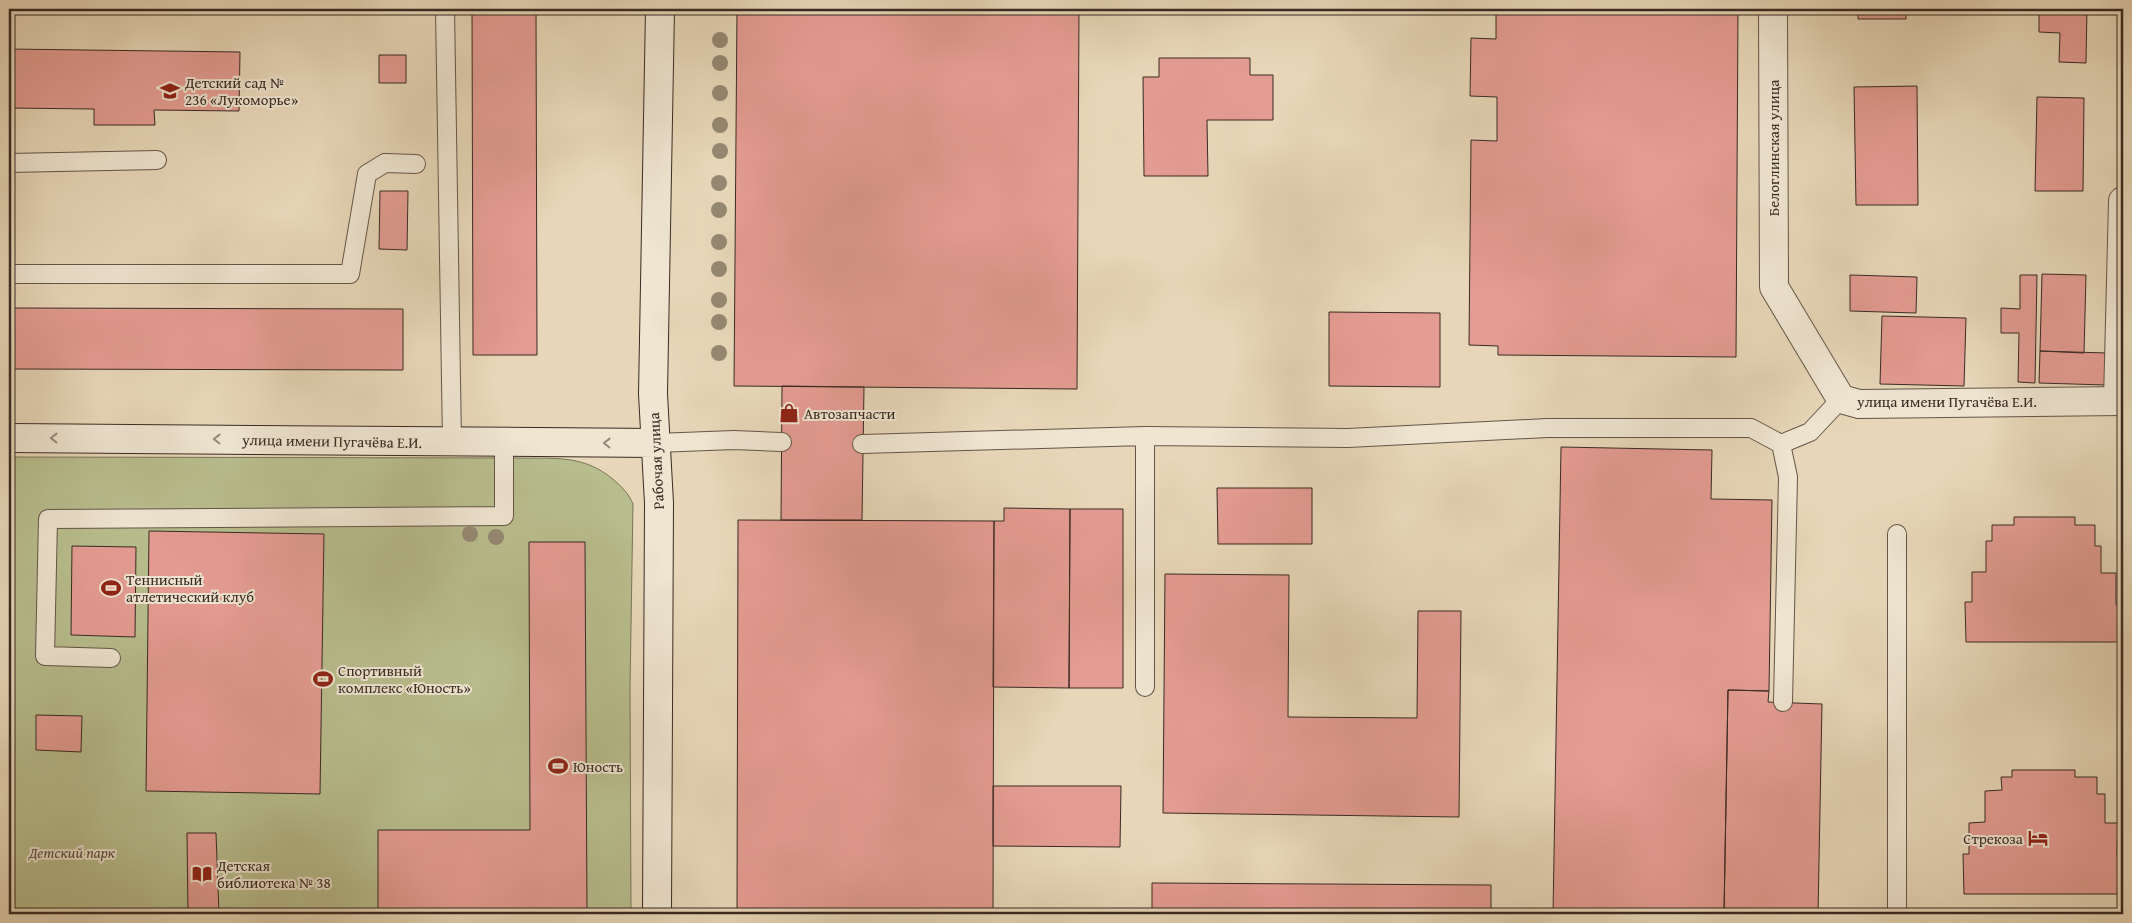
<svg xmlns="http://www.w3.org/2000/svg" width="2132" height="923" viewBox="0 0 2132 923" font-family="'Gentium Book Plus',serif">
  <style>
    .green { fill: #b8bd8d; stroke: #787458 }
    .building { fill: #e49c92; stroke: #392a23 }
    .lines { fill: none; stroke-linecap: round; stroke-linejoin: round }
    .lane-casing { stroke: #645548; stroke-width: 20 }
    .street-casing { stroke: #645548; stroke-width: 30 }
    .secondary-casing { stroke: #392a23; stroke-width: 30 }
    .lane { stroke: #efe5d1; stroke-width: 18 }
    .street { stroke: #efe5d1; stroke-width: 28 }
    .secondary { stroke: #efe5d1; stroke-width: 28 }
    .tree { fill: #958872 }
    .oneway { stroke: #94887a }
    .labels { text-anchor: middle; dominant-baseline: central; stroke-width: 4; stroke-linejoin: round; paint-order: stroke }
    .poi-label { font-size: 15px; fill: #392a23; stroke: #efe5d1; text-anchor: start }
    .street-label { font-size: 15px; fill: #392a23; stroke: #efe5d1 }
    .park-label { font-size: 15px; font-style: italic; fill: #524738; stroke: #efe5d1 }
  </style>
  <rect width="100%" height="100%" fill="#e7d7b8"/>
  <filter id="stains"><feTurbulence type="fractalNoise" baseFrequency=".004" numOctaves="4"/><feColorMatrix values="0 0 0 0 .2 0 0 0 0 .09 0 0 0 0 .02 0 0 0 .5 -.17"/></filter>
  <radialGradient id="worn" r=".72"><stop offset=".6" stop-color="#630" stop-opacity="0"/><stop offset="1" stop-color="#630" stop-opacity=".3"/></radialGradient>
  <path class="green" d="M9 457 517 458C555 459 583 454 614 480 622 487 629 494 633 504L630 687 631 914H9Z"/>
  <path class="building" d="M472 9H536L537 355H473Z
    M737 9H1079L1077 389 734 386Z
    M1496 9H1738L1736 357 1498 355V346L1469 345 1471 140 1497 141V97L1470 96 1471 38 1496 39Z
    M1858 9H1906V19H1858Z
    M2029 9H2087L2086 63 2059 62 2060 33 2039 32V13H2029Z
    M9 49 240 52 239 111 154 110 155 125H94V109L9 108Z
    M379 55H406V83H379Z
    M1159 58H1250V75H1273V120H1207L1208 176H1144L1143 77H1159Z
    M1917 86 1918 205H1856L1854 87Z
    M2037 97 2084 98 2083 191H2035Z
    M380 191H408L407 250 379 249Z
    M2042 274 2086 275 2084 353 2040 351Z
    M1850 275 1917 277 1916 313 1850 311Z
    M2020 275H2037L2035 383 2018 382 2019 333H2001V308L2020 309Z
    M9 308 403 309V370L9 369Z
    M1329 312 1440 313V387L1329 386Z
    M1882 316 1966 318 1964 386 1880 384Z
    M2040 351 2107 353 2106 385 2039 383Z
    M782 386 864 387 862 520H781Z
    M1561 447 1712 450 1711 499 1772 500 1769 691 1728 690 1724 914H1553Z
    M1217 488H1312V544H1218Z
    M1004 508 1070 509 1069 688 993 687 994 521H1004Z
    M1070 509H1123V688H1069Z
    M2014 517H2075V525H2095V546H2101V573H2116V605H2123V642H1966L1965 602H1972V572H1986V541H1992V525H2014Z
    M738 520 994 521 993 914H737Z
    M149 531 324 534 320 794 146 791Z
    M529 542H585L587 914H378V830H530Z
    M72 546 136 547 135 637 71 635Z
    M1165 574 1289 575 1288 717 1417 718 1418 611H1461L1459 817 1163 813Z
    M1728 690 1769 691 1768 702 1822 704 1818 914H1724Z
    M36 715 82 716 81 752 36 750Z
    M2012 770H2075V777H2097V794H2105V823H2118L2117 855H2123V894H1964L1963 854H1969V823L1985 822V791L2002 790 2001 777H2012Z
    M993 786H1121L1120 847 993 846Z
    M187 833H216L219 914H188Z
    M1152 883 1491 885V914H1152Z"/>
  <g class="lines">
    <defs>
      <path id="lane" d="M445 9 452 442
        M9 163 157 160
        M9 274H350L367 174 385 163 416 164
        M1145 436V687
        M656 443 734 440 782 442
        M862 444 1145 436 1348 438 1547 428H1751L1781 444
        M1897 534V914
        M111 658 45 656 48 519 504 516V442
        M1783 702 1788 477 1781 444 1810 432 1841 399"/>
      <path id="street" d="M1773 9 1774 287 1841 399 1859 404 2123 401
        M2118 401 2123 201"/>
      <path id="secondary" d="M9 438 656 443
        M657 914 659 503 653 394 660 9"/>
    </defs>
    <use href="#lane" class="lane-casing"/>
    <use href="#street" class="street-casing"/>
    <use href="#secondary" class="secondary-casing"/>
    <use href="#lane" class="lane"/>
    <use href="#street" class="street"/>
    <use href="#secondary" class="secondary"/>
  </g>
  <g class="tree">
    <circle cx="720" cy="40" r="8"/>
    <circle cx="720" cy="63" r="8"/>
    <circle cx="720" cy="93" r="8"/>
    <circle cx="720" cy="125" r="8"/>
    <circle cx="720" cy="151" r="8"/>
    <circle cx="719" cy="183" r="8"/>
    <circle cx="719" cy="210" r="8"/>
    <circle cx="719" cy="242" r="8"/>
    <circle cx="719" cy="269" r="8"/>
    <circle cx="719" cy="300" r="8"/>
    <circle cx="719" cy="322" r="8"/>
    <circle cx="719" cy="353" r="8"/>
    <circle cx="470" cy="534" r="8"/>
    <circle cx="496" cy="537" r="8"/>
  </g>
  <defs><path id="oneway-chevron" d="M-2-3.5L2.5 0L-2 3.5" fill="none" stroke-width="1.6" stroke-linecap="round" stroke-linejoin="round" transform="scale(1.25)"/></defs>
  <g class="oneway">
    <use href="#oneway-chevron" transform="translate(54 438) rotate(-179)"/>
    <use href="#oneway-chevron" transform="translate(217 439) rotate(-179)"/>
    <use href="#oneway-chevron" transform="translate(607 443) rotate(-179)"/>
  </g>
  <defs>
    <symbol id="school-bare" viewBox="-9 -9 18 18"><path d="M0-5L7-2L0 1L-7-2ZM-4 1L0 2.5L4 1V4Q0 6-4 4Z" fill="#8f2418" stroke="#efe5d1" stroke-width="2.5" paint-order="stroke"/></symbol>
    <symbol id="shop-bare" viewBox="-9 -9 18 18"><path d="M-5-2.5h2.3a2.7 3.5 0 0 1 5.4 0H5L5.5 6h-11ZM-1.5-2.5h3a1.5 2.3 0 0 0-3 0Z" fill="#8f2418" stroke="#efe5d1" stroke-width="2.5" paint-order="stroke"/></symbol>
    <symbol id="stadium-bare" viewBox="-9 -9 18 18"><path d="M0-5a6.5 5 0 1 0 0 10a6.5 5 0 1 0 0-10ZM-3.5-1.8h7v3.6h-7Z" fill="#8f2418" stroke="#efe5d1" stroke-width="2.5" paint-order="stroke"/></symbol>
    <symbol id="hotel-bare" viewBox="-9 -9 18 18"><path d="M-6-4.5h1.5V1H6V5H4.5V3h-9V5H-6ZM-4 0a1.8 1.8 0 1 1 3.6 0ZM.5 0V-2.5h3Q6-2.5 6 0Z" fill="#8f2418" stroke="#efe5d1" stroke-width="2.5" paint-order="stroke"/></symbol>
    <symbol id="library-bare" viewBox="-9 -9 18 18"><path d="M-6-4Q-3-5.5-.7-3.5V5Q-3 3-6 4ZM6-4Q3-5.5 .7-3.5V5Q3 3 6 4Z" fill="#8f2418" stroke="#efe5d1" stroke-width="2.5" paint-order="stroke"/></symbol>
  </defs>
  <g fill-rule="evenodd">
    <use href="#school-bare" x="156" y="77" width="28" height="28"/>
    <use href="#shop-bare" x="775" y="399" width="28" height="28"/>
    <use href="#stadium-bare" x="97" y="574" width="28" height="28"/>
    <use href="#stadium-bare" x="309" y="665" width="28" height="28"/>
    <use href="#stadium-bare" x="544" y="752" width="28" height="28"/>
    <use href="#hotel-bare" x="2024" y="824" width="28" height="28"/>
    <use href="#library-bare" x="188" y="860" width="28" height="28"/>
  </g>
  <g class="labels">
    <g class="poi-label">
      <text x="185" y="82">Детский сад №<tspan x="185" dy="17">236 «Лукоморье»</tspan></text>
      <text x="804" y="413">Автозапчасти</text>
      <text x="126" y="579">Теннисный<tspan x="126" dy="17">атлетический клуб</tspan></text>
      <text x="338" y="670">Спортивный<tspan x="338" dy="17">комплекс «Юность»</tspan></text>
      <text x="573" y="766">Юность</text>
      <text x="2023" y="838" text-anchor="end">Стрекоза</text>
      <text x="217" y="865">Детская<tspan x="217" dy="17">библиотека № 38</tspan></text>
    </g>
    <g class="street-label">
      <text transform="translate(1773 148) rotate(-90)">Белоглинская улица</text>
      <text x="1947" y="401">улица имени Пугачёва Е.И.</text>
      <text transform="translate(332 441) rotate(1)">улица имени Пугачёва Е.И.</text>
      <text transform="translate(656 461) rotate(-93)">Рабочая улица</text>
    </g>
    <g class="park-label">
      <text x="72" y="852">Детский парк</text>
    </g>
  </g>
  <rect width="2132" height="923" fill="none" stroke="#e7d7b8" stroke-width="30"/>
  <rect x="10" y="10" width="2112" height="903" fill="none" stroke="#392a23" stroke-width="2.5"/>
  <rect x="15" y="15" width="2102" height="893" fill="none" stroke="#392a23"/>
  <rect width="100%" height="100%" filter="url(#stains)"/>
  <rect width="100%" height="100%" fill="url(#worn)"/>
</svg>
